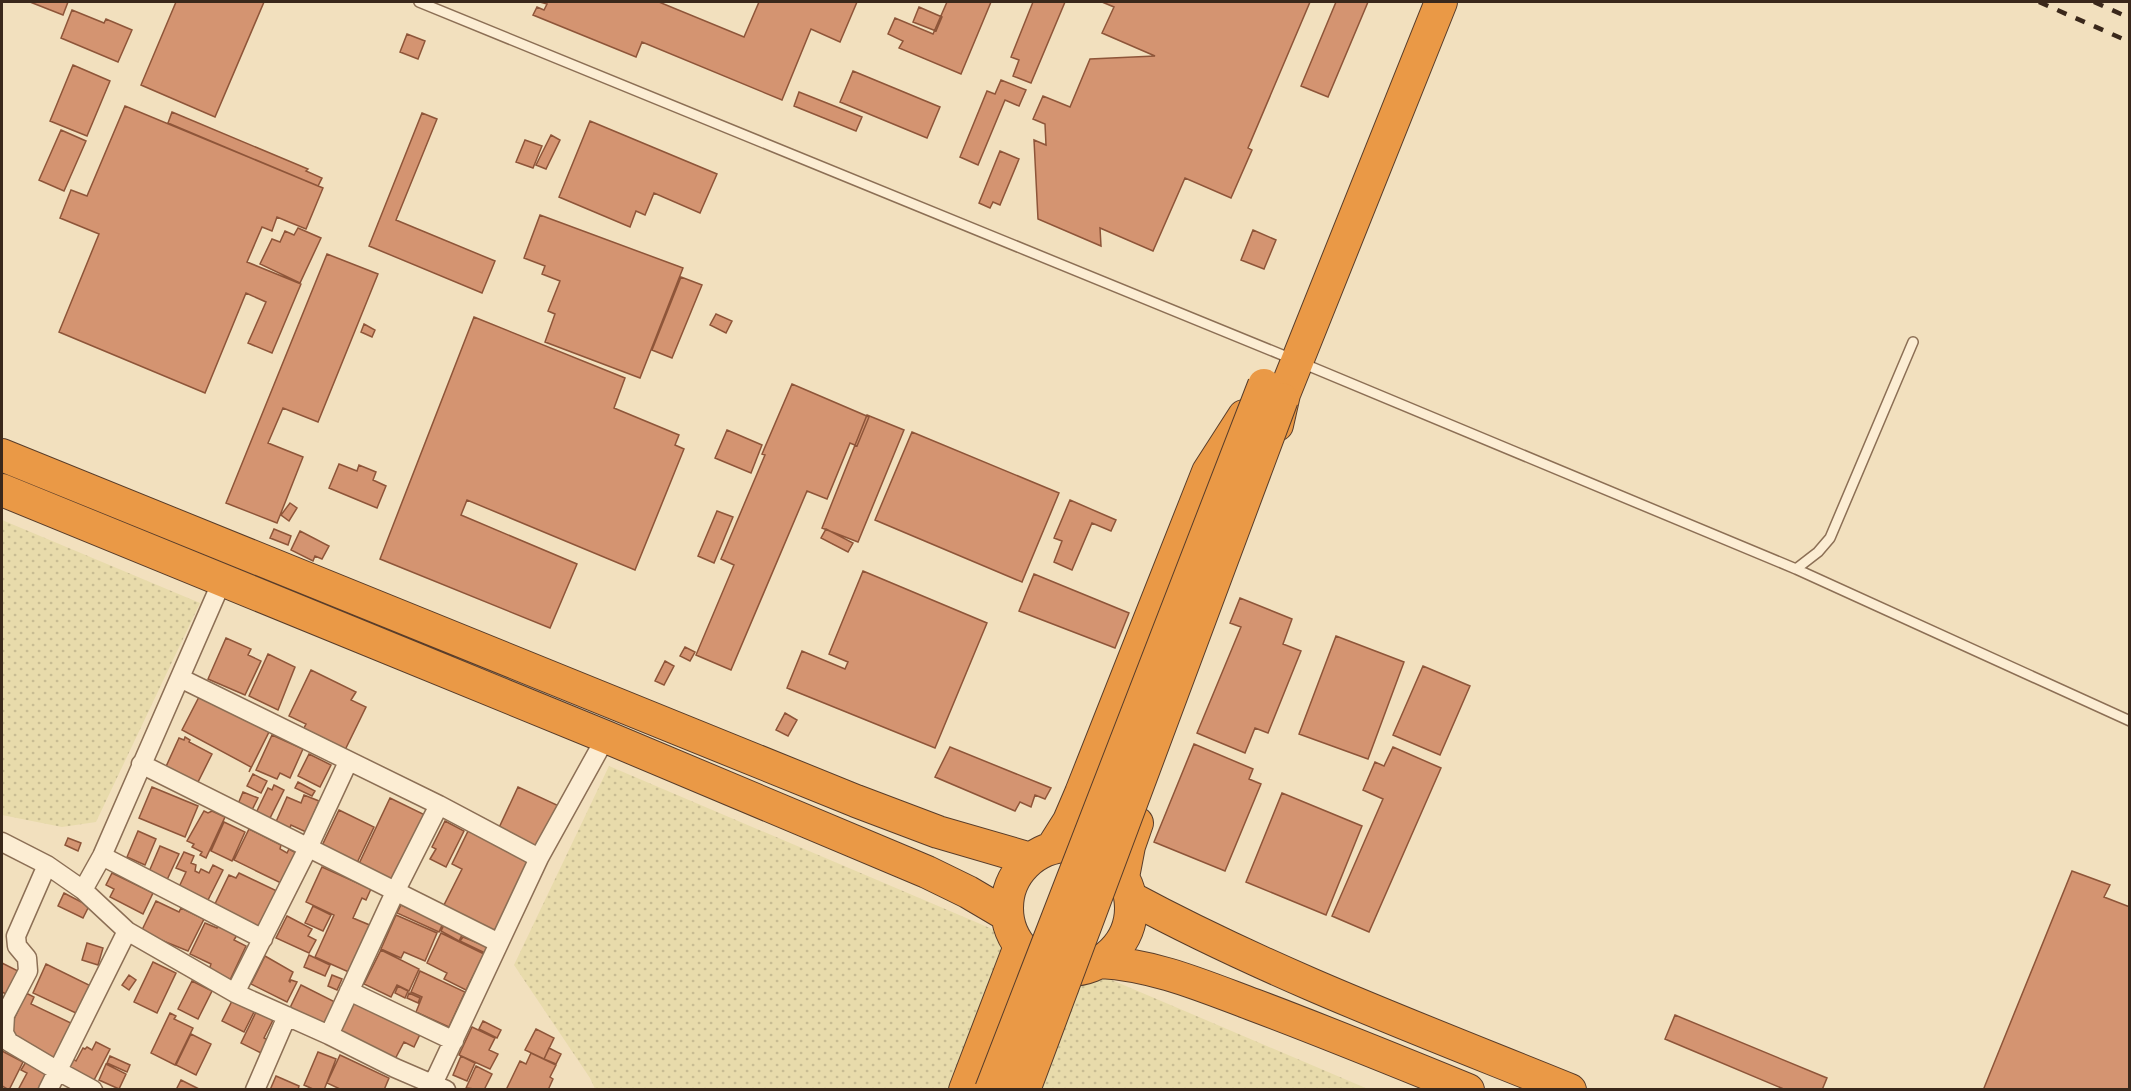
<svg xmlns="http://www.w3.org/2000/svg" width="2131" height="1091" viewBox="0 0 2131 1091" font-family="Merriweather,serif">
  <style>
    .farmland { fill: url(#farmland-dots) }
    .building { fill: #d49471; stroke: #8e5539; stroke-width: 1.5 }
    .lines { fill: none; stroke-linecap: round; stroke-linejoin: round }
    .lane-casing { stroke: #8c6f55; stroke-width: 12 }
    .street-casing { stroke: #8c6f55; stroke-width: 21 }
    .highway-casing { stroke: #593d2a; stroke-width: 34 }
    .lane { stroke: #fcedd3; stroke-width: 9 }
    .street { stroke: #fcedd3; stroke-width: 18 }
    .highway { stroke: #ea9946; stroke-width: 32 }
    .rail { stroke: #3a281b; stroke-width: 4.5; stroke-dasharray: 10 10; stroke-linecap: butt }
    .highway-bridge-casing { stroke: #593d2a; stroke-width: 34; stroke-linecap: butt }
    .highway-bridge { stroke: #ea9946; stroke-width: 32 }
  </style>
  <defs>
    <pattern id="farmland-dots" width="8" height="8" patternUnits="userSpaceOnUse" patternTransform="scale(1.5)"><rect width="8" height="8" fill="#e8dbab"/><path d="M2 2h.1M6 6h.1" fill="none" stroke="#c8bc93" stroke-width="1.8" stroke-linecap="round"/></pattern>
  </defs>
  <rect width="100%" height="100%" fill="#f2e0be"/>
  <path class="farmland" d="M2 520 200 603 96 822 62 827 2 815Z
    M609 766 1368 1089H595L590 1078 514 965Z"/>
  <path class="building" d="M30 2H68L63 15Z
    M176 2H264L215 117 141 85Z
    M540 2H659L744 37 759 2H857L840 42 811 29 782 100 642 42 636 57 533 15 537 7 544 10 547 4Z
    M947 2H991L961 74 899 48 903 41 888 34 895 18 933 34Z
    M1033 2H1065L1031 83 1013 76 1019 60 1011 57Z
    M1102 2H1310L1248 148 1252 150 1231 198 1185 178 1153 251 1100 228 1101 246 1038 219 1034 140 1046 145 1045 124 1033 119 1043 96 1070 107 1090 59 1155 56 1102 33 1114 7Z
    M1336 2H1368L1328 97 1301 86Z
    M919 7 942 17 936 31 913 22Z
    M72 10 104 23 106 19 132 30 118 62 61 38Z
    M407 34 425 41 418 59 400 52Z
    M73 65 110 81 87 136 50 121Z
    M853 71 940 107 927 138 840 102Z
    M1001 80 1026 90 1019 106 1005 100 978 165 960 157 987 91 995 94Z
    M799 92 862 117 856 131 794 106Z
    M125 106 323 188 306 229 277 217 272 231 262 227 247 262 301 284 272 353 248 343 266 302 246 293 205 393 59 332 99 234 60 218 71 190 87 196Z
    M172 112 308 169 306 171 322 178 318 186 168 123Z
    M422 113 437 119 396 220 495 261 482 293 369 246Z
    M590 121 717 174 700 213 654 193 645 215 636 211 630 227 559 197Z
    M61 130 86 141 64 191 39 180Z
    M551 135 560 140 546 169 536 165Z
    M525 140 542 146 533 168 516 162Z
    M1000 151 1019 159 1000 205 993 202 990 208 979 203Z
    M540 215 683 268 640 378 545 342 555 314 548 311 560 281 542 274 545 266 524 258Z
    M298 228 321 238 300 283 260 264 272 239 280 242 285 231 294 235Z
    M1253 230 1276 240 1264 269 1241 260Z
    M327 254 378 274 318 422 283 408 268 443 303 457 277 523 226 503Z
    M681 277 702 285 672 358 652 350Z
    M716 314 732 321 726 333 710 325Z
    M474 317 625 378 614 408 679 435 675 445 684 449 635 570 467 500 461 515 577 564 550 628 380 559Z
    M364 324 375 330 372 337 361 332Z
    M792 384 869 417 857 446 850 443 827 499 807 491 731 670 696 655 734 565 721 559 765 455 762 454Z
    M867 415 904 430 858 542 822 528Z
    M727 430 762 445 751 473 715 458Z
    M912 432 1059 493 1022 582 875 520Z
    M339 464 357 471 359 465 376 472 373 480 386 486 377 508 329 488Z
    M1070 500 1116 520 1111 531 1092 523 1072 570 1054 562 1062 541 1054 538Z
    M290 503 297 508 289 521 281 515Z
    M717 511 733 517 714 563 698 556Z
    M274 529 291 536 288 545 270 538Z
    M826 529 853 543 848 552 821 538Z
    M300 531 329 546 322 559 315 556 313 561 291 550Z
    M863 571 987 623 935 748 787 688 802 651 845 669 848 662 829 654Z
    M1034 574 1129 613 1115 648 1019 611Z
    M1240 598 1292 619 1283 644 1301 651 1268 733 1255 728 1245 753 1197 733 1241 627 1230 623Z
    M1336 636 1404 662 1368 759 1299 734Z
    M226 638 251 649 248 655 261 661 245 695 208 679Z
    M685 647 695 652 690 661 680 656Z
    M268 654 295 667 278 710 249 696Z
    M665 661 674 666 664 685 655 681Z
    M1423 666 1470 686 1440 755 1393 735Z
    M311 670 356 692 351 700 366 707 345 750 303 730 306 724 289 716Z
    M200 695 269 732 249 772 251 767 182 730Z
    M785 713 797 720 788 736 776 730Z
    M272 735 303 749 290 778 280 773 277 779 256 770Z
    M185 737 190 740 189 742 212 754 196 786 164 771 179 738 184 740Z
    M1194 744 1253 769 1249 779 1261 784 1225 871 1154 842Z
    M950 747 1051 788 1045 799 1035 795 1031 807 1020 802 1015 811 935 777Z
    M1393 747 1441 768 1369 932 1332 916 1383 799 1363 790 1375 762 1384 766Z
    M309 754 331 765 320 787 298 776Z
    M253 774 267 781 261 793 247 786Z
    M298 782 315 791 312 796 295 788Z
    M274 785 284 790 268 822 256 813 268 788 272 790Z
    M152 787 198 806 185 837 139 818Z
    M518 787 559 806 538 851 497 832Z
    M243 792 258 798 252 810 238 804Z
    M1282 793 1362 826 1326 915 1246 882Z
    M304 795 319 801 306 832 291 825 289 830 275 824 287 797 301 803Z
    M390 798 425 815 391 885 357 868Z
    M339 810 374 827 355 867 320 850Z
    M204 811 208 813 212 811 225 817 206 858 200 855 202 852 192 847 194 844 187 841Z
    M445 821 464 831 446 867 430 859 436 849 432 847Z
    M224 822 245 832 232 861 211 851Z
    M470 827 533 859 495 935 442 909 462 869 452 864Z
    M249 829 281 845 280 849 287 853 289 849 298 854 283 884 234 860Z
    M138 831 156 839 145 865 127 857Z
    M68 838 81 843 78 851 65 845Z
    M160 846 179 854 166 882 148 874Z
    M184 852 194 856 191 863 196 865 195 871 199 873 201 869 209 873 213 865 223 870 206 904 179 887 186 872 176 868Z
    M322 867 371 889 366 900 362 898 353 918 372 926 351 973 315 957 334 915 306 902Z
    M2072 871 2110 885 2104 897 2130 907V1090H1989L1984 1088Z
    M112 873 153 893 143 914 110 897 114 889 106 885Z
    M239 873 279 892 260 931 213 908 229 875 236 878Z
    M64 893 89 906 83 918 58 906Z
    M156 901 179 912 181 908 204 919 188 951 141 932Z
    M401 905 413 910 415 907 444 921 439 932 397 913Z
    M313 906 331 915 323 931 305 923Z
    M396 915 437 933 425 961 404 952 401 958 381 949Z
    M287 916 312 929 308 936 316 940 309 953 276 938Z
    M205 923 217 928 218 926 237 935 234 940 246 946 230 980 209 970 211 964 190 954Z
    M444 925 462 935 459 941 441 931Z
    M441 933 484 954 466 990 444 979 447 973 427 963Z
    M463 937 488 947 485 953 460 941Z
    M87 943 103 948 98 965 82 960Z
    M381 950 419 969 409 991 397 985 391 997 364 984Z
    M309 955 330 965 325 976 304 967Z
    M265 956 293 972 289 981 290 982 291 980 297 982 287 1002 251 984Z
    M153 962 176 973 157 1013 134 1002Z
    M2 963 22 973 10 996 2 992Z
    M46 964 91 986 78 1014 33 993Z
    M420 971 465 992 449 1027 416 1012 422 997 411 992Z
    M129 975 136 980 129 990 122 985Z
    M332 975 342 979 337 990 328 986Z
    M192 981 212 991 198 1019 178 1009Z
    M301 985 335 1002 322 1029 288 1012Z
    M398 986 408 991 405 998 395 993Z
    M26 993 34 997 31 1004 73 1024 57 1059 18 1042 19 1038 8 1032Z
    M409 993 420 998 418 1003 407 998Z
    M354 997 422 1030 414 1047 404 1042 394 1061 338 1033Z
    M233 999 255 1010 244 1032 222 1021Z
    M256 1012 273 1020 264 1038 268 1040 261 1053 241 1043Z
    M170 1013 176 1016 174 1019 193 1028 175 1065 151 1053Z
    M1675 1015 1827 1078 1822 1090H1786L1665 1039Z
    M483 1021 501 1030 497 1038 479 1029Z
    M472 1027 495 1038 489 1050 498 1054 490 1069 459 1055Z
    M536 1029 554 1038 544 1059 525 1050Z
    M191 1034 211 1044 196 1075 176 1065Z
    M96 1042 110 1049 91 1086 65 1072 72 1058 76 1061 83 1048 85 1049 87 1047 92 1050Z
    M549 1048 561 1054 556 1064 544 1059Z
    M2 1051 23 1062 9 1090 2 1086Z
    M318 1052 336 1059 324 1090H315L304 1085Z
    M531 1053 556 1065 550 1077 553 1079 548 1090H506L520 1061 526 1064Z
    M340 1055 389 1078 384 1090H342L327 1083Z
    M110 1056 130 1065 127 1072 107 1063Z
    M461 1056 475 1063 467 1081 453 1075Z
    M27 1060 51 1071 42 1090H18L27 1073 21 1070Z
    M106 1064 126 1074 119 1089 99 1080Z
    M476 1066 492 1074 484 1090 466 1088Z
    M276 1076 299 1086 298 1090H270Z
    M181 1080 201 1090H176Z"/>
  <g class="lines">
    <defs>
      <path id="lane" d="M419 2 1297 361 1796 569 1818 552 1830 538 1913 342
        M1796 569 2130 721"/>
      <path id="street" d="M180 678 439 805 539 858
        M141 764 499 943
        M2 842 47 865 83 890 127 931 235 993 329 1035 395 1068 446 1090
        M102 856 263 939
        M47 865 16 936 17 946 27 958 28 971 5 1015 4 1033 9 1042 58 1071 93 1090
        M83 890 102 856 222 581
        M349 991 454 1041
        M235 993 308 848 348 762
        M329 1035 396 890 439 805
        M433 1084 539 858 606 737
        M48 1090 127 931
        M255 1090 287 1016"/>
      <path id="highway" d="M1277 425 1284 394 1441 2
        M2 455 856 801 938 832 1031 859
        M2 490 606 737 927 872 968 892 1007 915
        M1007 908a62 62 0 1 1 124 0a62 62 0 1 1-124 0Z
        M1052 848 1069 821 1081 793 1208 472 1244 416
        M1123 877 1129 846 1137 823
        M1131 898C1272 974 1422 1030 1570 1090
        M1100 962C1155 965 1203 986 1254 1005 1326 1032 1397 1061 1468 1090
        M965 1090 1020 946"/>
    </defs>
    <use href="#lane" class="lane-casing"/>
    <use href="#street" class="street-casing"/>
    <use href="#highway" class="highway-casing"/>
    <use href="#lane" class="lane"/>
    <use href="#street" class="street"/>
    <use href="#highway" class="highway"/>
    <path class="rail" d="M2039 2 2130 42
      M2094 2 2130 18"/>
    <defs>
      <path id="highway-bridge" d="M991 1090 1264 385
        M1024 1090 1282 399"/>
    </defs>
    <use href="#highway-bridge" class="highway-bridge-casing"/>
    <use href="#highway-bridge" class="highway-bridge"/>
  </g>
  <rect width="2131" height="1091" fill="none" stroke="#3a281b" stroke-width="6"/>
</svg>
